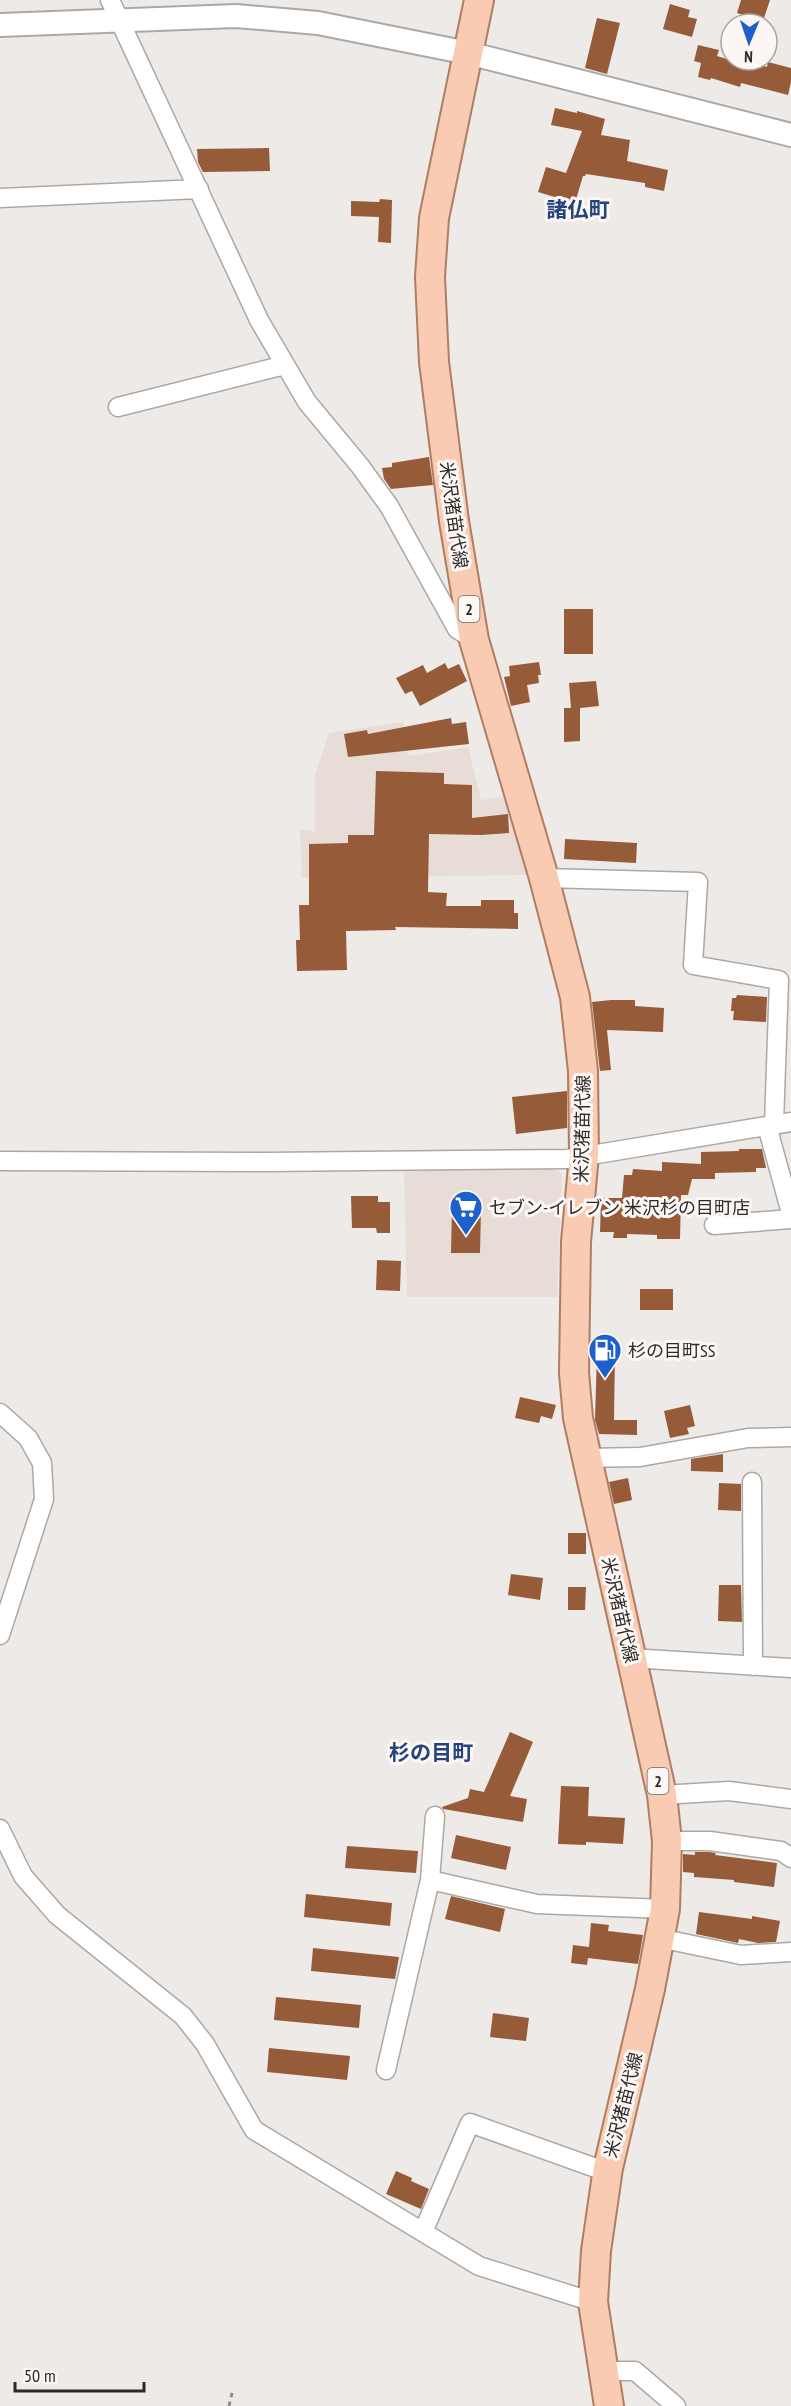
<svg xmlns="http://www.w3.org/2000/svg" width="791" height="2406" viewBox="0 0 791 2406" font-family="'PT Sans Narrow','Noto Sans JP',sans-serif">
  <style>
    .built { fill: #e8dcd6 }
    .building { fill: #965b39 }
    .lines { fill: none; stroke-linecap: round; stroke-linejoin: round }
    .minor-casing { stroke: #aca8a5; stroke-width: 21 }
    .tertiary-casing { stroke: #aca8a5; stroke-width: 26 }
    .primary-casing { stroke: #af7d61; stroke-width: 32 }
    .path { stroke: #8f8c8a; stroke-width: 3; stroke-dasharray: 4.5 4.5; stroke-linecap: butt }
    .minor { stroke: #fff; stroke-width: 18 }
    .tertiary { stroke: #fff; stroke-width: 22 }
    .primary { stroke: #f9cbb2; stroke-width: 28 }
    .labels { text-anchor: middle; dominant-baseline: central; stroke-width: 6; stroke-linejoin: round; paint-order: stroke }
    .shield { fill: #fcf7f5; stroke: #6b6867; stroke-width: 1.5 }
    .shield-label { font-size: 16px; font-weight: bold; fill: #2d2b2a }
    .street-label { font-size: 18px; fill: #2d2b2a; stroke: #fcf7f5 }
    .poi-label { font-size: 18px; fill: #2d2b2a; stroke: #fcf7f5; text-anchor: start }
    .quarter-label { font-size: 21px; font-weight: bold; fill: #24457b; stroke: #fcf7f5 }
  </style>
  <rect width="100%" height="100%" fill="#eeeae8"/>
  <path class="built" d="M403 722 409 756 468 747 481 800 509 796 527 875 302 878 300 829 315 832V775L329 733Z
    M404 1166 553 1167 562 1174 557 1297H407Z"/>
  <path class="building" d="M741 0H770L763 21 737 13Z
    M670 4 690 10 688 17 697 19 692 37 663 29Z
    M597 18 620 23 607 74 585 68Z
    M698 45 719 50 717 56 749 66 750 62 767 67 768 62 791 68V82L788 95 741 83 740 87 711 78 710 80 698 77 701 63 694 61Z
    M555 108 577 113V111L605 119 601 135 630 140 627 161 668 170 664 191 645 187V183L586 174 585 176H583L575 203 538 192 546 167 566 173 582 131 551 125Z
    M269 148 270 171 203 172 198 162 197 149Z
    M380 199 392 200 391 243 378 242 379 217 351 216V201L379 202Z
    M429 457 433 485 391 489 384 479 382 468 392 467V463Z
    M564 609H593V654H564Z
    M539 662 541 675H538L539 683 527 685 530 702 511 706 504 677 510 676 509 666Z
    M445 663 448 669 459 664 467 681 420 706 412 691 405 694 396 678 423 665 427 673Z
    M596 681 599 706 580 708V741L564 742V708H571L569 683Z
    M451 718 452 724 466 722 469 744 348 757 344 734 367 730 368 734Z
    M376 771 444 773V784L472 785V818L508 814 509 833 481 835 429 834 428 892 447 893 446 906H481V900H514V913H518V929L395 927 396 930 346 931 347 970 297 971 296 940H300L299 905H309V844L348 843V835H374Z
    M565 839 637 843 636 863 564 859Z
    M737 995 767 997 766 1022 733 1020 734 1011H731L732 998H736Z
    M611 1000H635V1006L664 1008 663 1032 607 1030 611 1070 600 1071 592 1002Z
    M567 1091V1128L516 1134 512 1097Z
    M739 1149H762L766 1168H756V1172L715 1173V1179H692L688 1195H681L680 1239H657V1235L627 1234V1238H613L614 1232H600L601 1198H622L624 1175H632L633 1169 662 1171V1162L701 1164V1152L739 1151Z
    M351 1196H378V1202H390V1233H377L376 1228H352Z
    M452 1207 481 1208 480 1253H451Z
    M377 1260 401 1261 400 1291 376 1290Z
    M640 1289H673V1310H640Z
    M597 1352 615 1353 614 1420H637V1435L599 1434 595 1420Z
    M520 1397 556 1405 552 1419 541 1416 539 1423 515 1418Z
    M690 1405 695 1426 687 1428 689 1434 670 1438 664 1411Z
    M723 1454V1472L691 1471V1459Z
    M628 1478 632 1500 614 1504 609 1482Z
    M719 1483 741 1484V1511L718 1510Z
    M568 1533H586V1554H568Z
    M511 1574 543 1578 540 1600 508 1595Z
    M719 1585H741L742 1622 718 1621Z
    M568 1587H586L585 1610H568Z
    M510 1732 533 1742 510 1796 527 1799 523 1822 443 1809 442 1807 468 1798 470 1789 484 1792Z
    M561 1786 589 1787 588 1816 625 1818 623 1844 586 1842V1845L558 1844Z
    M456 1835 511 1847 506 1870 451 1858Z
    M347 1846 418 1851 416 1873 345 1868Z
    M695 1852H709L716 1853 715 1855 777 1863 774 1887 734 1882V1880L694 1877V1873L683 1872V1854L695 1855Z
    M306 1894 392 1903 390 1926 304 1917Z
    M451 1896 505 1909 500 1932 445 1919Z
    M699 1912 752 1919V1916L780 1921 776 1942 758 1943 739 1939 738 1943 696 1934Z
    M591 1923 609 1925 608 1931 643 1935 638 1964 588 1958 587 1965 571 1963 573 1945 589 1947Z
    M313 1948 399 1957 395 1979 311 1971Z
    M276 1997 361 2005 359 2028 274 2020Z
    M493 2013 529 2018 526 2041 490 2037Z
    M269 2048 350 2056 347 2080 267 2072Z
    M396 2171 412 2178 411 2181 429 2189 421 2209 386 2194Z"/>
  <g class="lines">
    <defs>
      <path id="minor" d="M110 0 259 320 307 402 360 466 389 506 457 629 474 640
        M0 198 199 189
        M118 407 285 365
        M544 878 698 882 693 965 779 980 774 1124
        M767 1126 791 1213
        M0 1161 266 1162 567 1159 791 1122
        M714 1225 791 1219
        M0 1413 28 1438 42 1463 44 1499 0 1635
        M586 1458 640 1457 748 1438 791 1437
        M752 1482 753 1666
        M630 1658 791 1668
        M662 1795 729 1791 791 1799
        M0 1829 23 1876 57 1915 183 2016 205 2044 254 2130 479 2266 593 2302
        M667 1841H710L781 1851 791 1858
        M430 1880 537 1904 665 1909
        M659 1938 741 1955 791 1952
        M386 2070 430 1880 435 1816
        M423 2232 470 2123 607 2172
        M604 2371H635L676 2406"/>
      <path id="tertiary" d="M0 25 236 16 318 23 468 53 791 135"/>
      <path id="primary" d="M479 0 434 218 430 277 434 362 454 521 474 640 544 878 575 997 583 1071 584 1155 576 1242 574 1373 578 1418 662 1795 667 1841 665 1909 650 1989 608 2168 596 2251 593 2302 609 2406"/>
    </defs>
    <use href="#minor" class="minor-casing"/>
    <use href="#tertiary" class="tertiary-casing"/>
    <use href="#primary" class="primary-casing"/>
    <path class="path" d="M229 2406 233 2389"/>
    <use href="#minor" class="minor"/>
    <use href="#tertiary" class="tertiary"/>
    <use href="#primary" class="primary"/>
  </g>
  <defs>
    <symbol id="supermarket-pin" viewBox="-11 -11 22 30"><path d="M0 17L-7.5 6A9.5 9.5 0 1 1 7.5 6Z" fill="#1d60cb" stroke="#fcf7f5"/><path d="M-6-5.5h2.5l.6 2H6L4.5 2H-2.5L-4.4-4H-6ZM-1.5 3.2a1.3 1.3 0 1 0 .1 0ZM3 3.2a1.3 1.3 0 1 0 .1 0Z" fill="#fff"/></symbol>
    <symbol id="fuel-pin" viewBox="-11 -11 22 30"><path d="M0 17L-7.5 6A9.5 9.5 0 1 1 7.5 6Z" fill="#1d60cb" stroke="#fcf7f5"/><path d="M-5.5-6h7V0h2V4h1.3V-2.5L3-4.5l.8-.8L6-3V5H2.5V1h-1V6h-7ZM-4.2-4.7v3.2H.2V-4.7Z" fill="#fff"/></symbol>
  </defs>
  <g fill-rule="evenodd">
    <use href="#supermarket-pin" x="447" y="1188" width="38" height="52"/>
    <use href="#fuel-pin" x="586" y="1331" width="38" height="52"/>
  </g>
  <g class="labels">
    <g class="shield">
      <rect x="458.5" y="596" width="21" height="26" rx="4.5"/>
      <rect x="647.5" y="1768" width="21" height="26" rx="4.5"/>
    </g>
    <g class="shield-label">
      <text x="469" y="609">2</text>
      <text x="658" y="1781">2</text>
    </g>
    <g class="street-label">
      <text transform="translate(454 515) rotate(82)">米沢猪苗代線</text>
      <text transform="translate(582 1129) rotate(-89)">米沢猪苗代線</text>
      <text transform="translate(620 1610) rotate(77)">米沢猪苗代線</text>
      <text transform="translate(623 2105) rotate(-76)">米沢猪苗代線</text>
    </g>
    <g class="poi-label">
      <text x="489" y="1207">セブン-イレブン 米沢杉の目町店</text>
      <text x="628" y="1350">杉の目町SS</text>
    </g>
    <g class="quarter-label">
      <text x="578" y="209">諸仏町</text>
      <text x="431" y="1752">杉の目町</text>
    </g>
  </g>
  <g transform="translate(749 42) rotate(182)"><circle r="28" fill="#fcf7f5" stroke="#a9a5a4" stroke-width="1.5"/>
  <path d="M0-4.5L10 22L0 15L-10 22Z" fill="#1d60cb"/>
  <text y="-9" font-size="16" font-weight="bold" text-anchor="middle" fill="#2d2b2a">N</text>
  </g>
  <path d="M15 2382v9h129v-9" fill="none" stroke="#2d2b2a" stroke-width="3"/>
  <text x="24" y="2382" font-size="18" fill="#2d2b2a" stroke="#fcf7f5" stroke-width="4.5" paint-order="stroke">50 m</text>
</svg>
